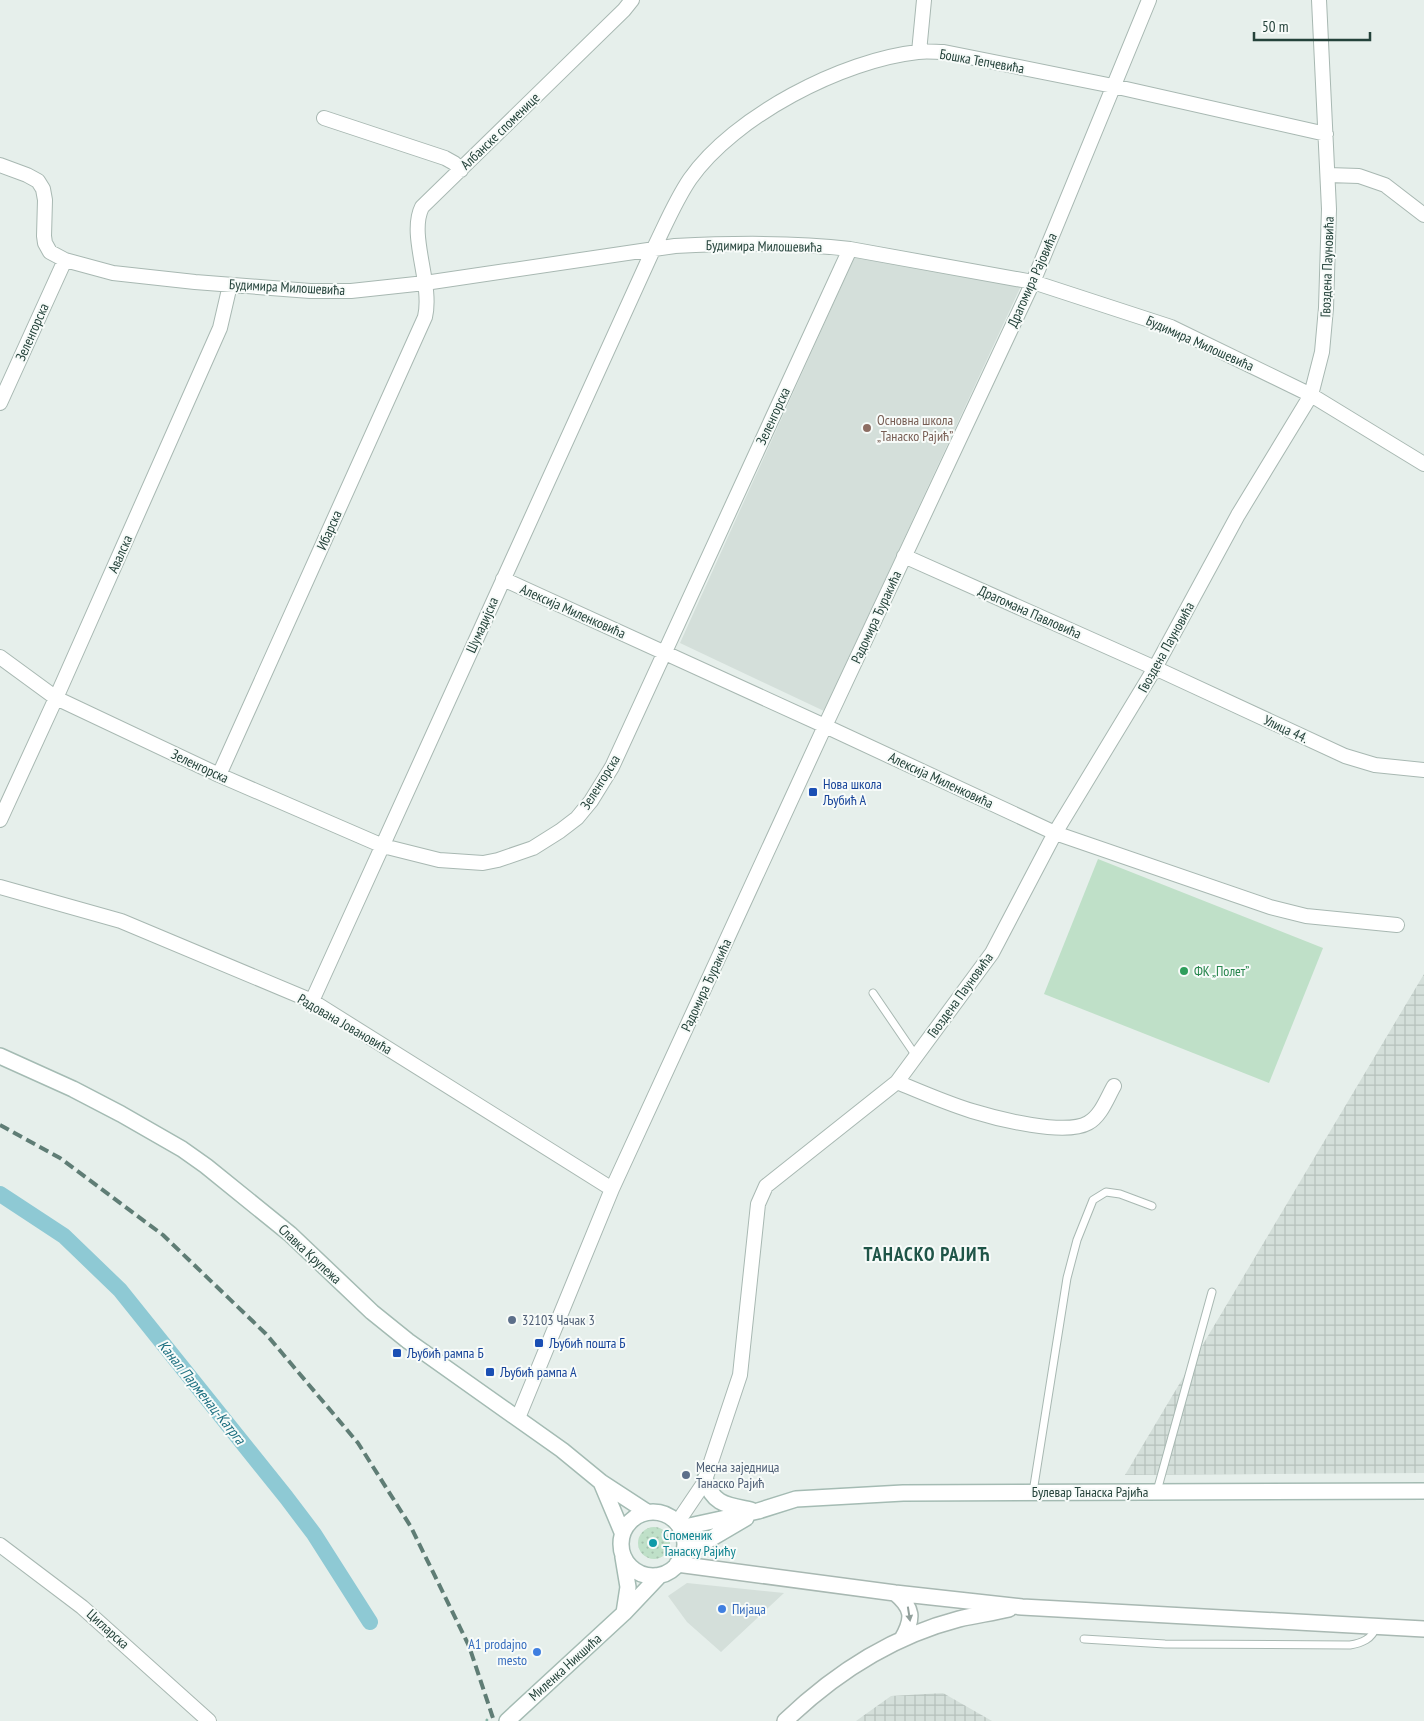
<svg xmlns="http://www.w3.org/2000/svg" width="1424" height="1721" viewBox="0 0 1424 1721" font-family="'PT Sans Narrow',sans-serif">
  <style>
    .built { fill: #d4dfda }
    .industrial { fill: url(#industrial-grid) }
    .grass { fill: url(#grass-dots) }
    .pitch { fill: #bfe0c8 }
    .lines { fill: none; stroke-linecap: round; stroke-linejoin: round }
    .canal { stroke: #8ec9d4; stroke-width: 16 }
    .service-casing { stroke: #a8b8b2; stroke-width: 9 }
    .minor-casing { stroke: #a8b8b2; stroke-width: 16 }
    .tertiary-casing { stroke: #a8b8b2; stroke-width: 18 }
    .secondary-casing { stroke: #a4bbb3; stroke-width: 18 }
    .path { stroke: #86b3a5; stroke-width: 2.5; stroke-dasharray: 2.5 4; stroke-linecap: butt }
    .service { stroke: #fff; stroke-width: 7 }
    .minor { stroke: #fff; stroke-width: 14 }
    .tertiary { stroke: #fff; stroke-width: 15 }
    .secondary { stroke: #fff; stroke-width: 15 }
    .rail { stroke: #5f7d75; stroke-width: 4; stroke-dasharray: 10 5; stroke-linecap: butt }
    .oneway { fill: #92a09c }
    .education-dot { fill: #8d6e63; stroke: #f7fbf9; stroke-width: 2 }
    .transit-dot { fill: #1a4fb4; stroke: #f7fbf9; stroke-width: 2 }
    .leisure-dot { fill: #2e9e5b; stroke: #f7fbf9; stroke-width: 2 }
    .service-dot { fill: #5c6f8a; stroke: #f7fbf9; stroke-width: 2 }
    .culture-dot { fill: #0f9aa8; stroke: #f7fbf9; stroke-width: 2 }
    .shop-dot { fill: #3f7fe0; stroke: #f7fbf9; stroke-width: 2 }
    .labels { text-anchor: middle; dominant-baseline: central; stroke-width: 4; stroke-linejoin: round; paint-order: stroke }
    .street-label { font-size: 14px; fill: #24423a; stroke: #f7fbf9 }
    .education-label { font-size: 14px; fill: #785e54; stroke: #f7fbf9; text-anchor: start }
    .transit-label { font-size: 14px; fill: #164399; stroke: #f7fbf9; text-anchor: start }
    .leisure-label { font-size: 14px; fill: #27864d; stroke: #f7fbf9; text-anchor: start }
    .service-label { font-size: 14px; fill: #4e5e75; stroke: #f7fbf9; text-anchor: start }
    .culture-label { font-size: 14px; fill: #0d838f; stroke: #f7fbf9; text-anchor: start }
    .shop-label { font-size: 14px; fill: #366cbe; stroke: #f7fbf9; text-anchor: start }
    .water-label { font-size: 15px; font-style: italic; fill: #1c6f80; stroke: #f7fbf9 }
    .district-label { font-size: 19px; font-weight: bold; letter-spacing: 1px; fill: #1f5548; stroke: #f7fbf9 }
  </style>
  <defs>
    <pattern id="industrial-grid" width="8" height="8" patternUnits="userSpaceOnUse" patternTransform="scale(1.25)"><rect width="8" height="8" fill="#d4dfda"/><path d="M0 4h8M4 0v8" fill="none" stroke="#b6c1bc"/></pattern>
    <pattern id="grass-dots" width="8" height="8" patternUnits="userSpaceOnUse" patternTransform="scale(1.25)"><rect width="8" height="8" fill="#bfe0c8"/><path d="M2 2h.1M6 6h.1" fill="none" stroke="#a4c1ad" stroke-width="1.8" stroke-linecap="round"/></pattern>
  </defs>
  <rect width="100%" height="100%" fill="#e6efeb"/>
  <path class="built" d="M855 256 1021 286 824 711 680 643Z
    M687 1583 784 1593 721 1652 687 1622 668 1596Z"/>
  <path class="industrial" d="M1424 974V1473L1125 1475Z
    M943 1693 992 1721H856L891 1696Z"/>
  <path class="grass" d="M638 1543a16 16 0 1 1 32 0a16 16 0 1 1-32 0Z"/>
  <path class="pitch" d="M1098 859 1323 948 1269 1083 1044 994Z"/>
  <g class="lines">
    <path class="canal" d="M0 1194 64 1236 120 1290 286 1497 314 1534 370 1622"/>
    <defs>
      <path id="service" d="M873 993 916 1056
        M1157 1491 1212 1292
        M1033 1492 1067 1278 1077 1240 1093 1200 1106 1192 1120 1194 1152 1206
        M1084 1639 1165 1644 1350 1645C1362 1643 1372 1639 1376 1627"/>
      <path id="minor" d="M919 52 924 0
        M324 118 445 158 454 163 461 170
        M0 165 27 175 38 181 43 189 45 200 44 236 45 243 50 252 65 260 113 273 195 282 310 291H351L425 283 675 246C733 243 793 242 850 249L1033 282 1171 327 1311 395 1424 464
        M1328 175 1359 176 1385 185 1424 215
        M0 403 65 260
        M904 556 1155 668 1345 756 1375 765 1424 770
        M503 579 825 726 1055 833 1270 907 1306 916 1397 925
        M0 657 56 698 219 775 383 846 439 860 483 863 498 860 533 848 560 831 577 818 591 801 612 767 850 249
        M219 775 425 317C433 284 408 235 422 207L624 10 632 0
        M0 820 56 698 220 328 230 285
        M0 887 121 921 312 1001 612 1189
        M312 1001 653 250C665 226 675 201 690 179 734 116 843 60 918 52 926 51 936 52 944 52L1113 86 1326 134
        M897 1082C921 1092 946 1103 972 1111 998 1119 1065 1136 1088 1123 1101 1116 1107 1098 1114 1086
        M518 1418 612 1189 825 726 1033 282 1149 0
        M677 1523 704 1483 740 1375 758 1204 766 1186 897 1082 992 953 1055 833 1155 668 1238 515 1311 395 1322 352 1326 308 1329 209 1319 0
        M0 1545 82 1607 209 1721"/>
      <path id="tertiary" d="M677 1564 895 1593 1022 1607 1424 1629
        M895 1593C913 1608 914 1618 902 1639
        M785 1721C834 1674 893 1636 959 1619 976 1615 992 1613 1009 1609"/>
      <path id="secondary" d="M0 1056 73 1089 121 1114 182 1149 206 1166 290 1234 372 1312 408 1341 562 1450 601 1482 647 1512
        M705 1479C713 1505 727 1505 751 1510
        M601 1482 622 1532
        M621 1544a32 32 0 1 1 64 0a32 32 0 1 1-64 0Z
        M680 1528 758 1511 796 1499 903 1493 1424 1491
        M683 1555 746 1518
        M623 1557 628 1587 624 1613
        M507 1721 624 1613 660 1575"/>
    </defs>
    <use href="#service" class="service-casing"/>
    <use href="#minor" class="minor-casing"/>
    <use href="#tertiary" class="tertiary-casing"/>
    <use href="#secondary" class="secondary-casing"/>
    <path class="path" d="M486 1721 492 1715"/>
    <use href="#service" class="service"/>
    <use href="#minor" class="minor"/>
    <use href="#tertiary" class="tertiary"/>
    <use href="#secondary" class="secondary"/>
    <path class="rail" d="M0 1125 60 1158 163 1235 266 1334 358 1443 411 1527 469 1646 494 1721"/>
  </g>
  <defs><path id="oneway-solid" d="M-6-.8H1V-3.2L6.5 0L1 3.2V.8H-6Z" transform="scale(1.25)"/></defs>
  <use class="oneway" href="#oneway-solid" transform="translate(909 1614) rotate(81)"/>
  <circle class="education-dot" cx="867" cy="428" r="5"/>
  <g class="transit-dot">
    <rect x="808" y="787" width="10" height="10" rx="2.5"/>
    <rect x="534" y="1338" width="10" height="10" rx="2.5"/>
    <rect x="392" y="1348" width="10" height="10" rx="2.5"/>
    <rect x="485" y="1367" width="10" height="10" rx="2.5"/>
  </g>
  <circle class="leisure-dot" cx="1184" cy="971" r="5"/>
  <g class="service-dot">
    <circle cx="512" cy="1320" r="5"/>
    <circle cx="686" cy="1475" r="5"/>
  </g>
  <circle class="culture-dot" cx="653" cy="1543" r="5"/>
  <g class="shop-dot">
    <circle cx="722" cy="1609" r="5"/>
    <circle cx="537" cy="1652" r="5"/>
  </g>
  <g class="labels">
    <g class="street-label">
      <text transform="translate(982 61) rotate(10)">Бошка Тепчевића</text>
      <text transform="translate(500 131) rotate(-44)">Албанске споменице</text>
      <text transform="translate(764 246) rotate(1)">Будимира Милошевића</text>
      <text transform="translate(1327 267) rotate(-88)">Гвоздена Пауновића</text>
      <text transform="translate(1032 280) rotate(-66)">Драгомира Рајовића</text>
      <text transform="translate(287 287) rotate(3)">Будимира Милошевића</text>
      <text transform="translate(32 332) rotate(-66)">Зеленгорска</text>
      <text transform="translate(1200 343) rotate(24)">Будимира Милошевића</text>
      <text transform="translate(773 416) rotate(-65)">Зеленгорска</text>
      <text transform="translate(329 530) rotate(-66)">Ибарска</text>
      <text transform="translate(120 554) rotate(-66)">Авалска</text>
      <text transform="translate(573 611) rotate(24)">Алексија Миленковића</text>
      <text transform="translate(1030 612) rotate(24)">Драгомана Павловића</text>
      <text transform="translate(876 617) rotate(-65)">Радомира Ђуракића</text>
      <text transform="translate(482 625) rotate(-66)">Шумадијска</text>
      <text transform="translate(1166 647) rotate(-61)">Гвоздена Пауновића</text>
      <text transform="translate(1286 729) rotate(25)">Улица 44.</text>
      <text transform="translate(200 766) rotate(25)">Зеленгорска</text>
      <text transform="translate(941 780) rotate(25)">Алексија Миленковића</text>
      <text transform="translate(600 782) rotate(-58)">Зеленгорска</text>
      <text transform="translate(706 985) rotate(-65)">Радомира Ђуракића</text>
      <text transform="translate(960 995) rotate(-54)">Гвоздена Пауновића</text>
      <text transform="translate(345 1024) rotate(30)">Радована Јовановића</text>
      <text transform="translate(310 1254) rotate(43)">Славка Крупежа</text>
      <text x="1090" y="1492">Булевар Танаска Рајића</text>
      <text transform="translate(108 1629) rotate(42)">Цигларска</text>
      <text transform="translate(565 1667) rotate(-42)">Миленка Никшића</text>
    </g>
    <g class="education-label">
      <text x="877" y="420">Основна школа<tspan x="877" dy="16">„Танаско Рајић”</tspan></text>
    </g>
    <g class="transit-label">
      <text x="823" y="784">Нова школа<tspan x="823" dy="16">Љубић А</tspan></text>
      <text x="549" y="1343">Љубић пошта Б</text>
      <text x="407" y="1353">Љубић рампа Б</text>
      <text x="500" y="1372">Љубић рампа А</text>
    </g>
    <g class="leisure-label">
      <text x="1194" y="971">ФК „Полет”</text>
    </g>
    <g class="service-label">
      <text x="522" y="1320">32103 Чачак 3</text>
      <text x="696" y="1467">Месна заједница<tspan x="696" dy="16">Танаско Рајић</tspan></text>
    </g>
    <g class="culture-label">
      <text x="663" y="1535">Споменик<tspan x="663" dy="16">Танаску Рајићу</tspan></text>
    </g>
    <g class="shop-label">
      <text x="732" y="1609">Пијаца</text>
      <text x="527" y="1644" text-anchor="end">A1 prodajno<tspan x="527" dy="16">mesto</tspan></text>
    </g>
    <g class="water-label">
      <text transform="translate(202 1392) rotate(51)">Канал Парменац-Катрга</text>
    </g>
    <g class="district-label">
      <text x="927" y="1254">ТАНАСКО РАЈИЋ</text>
    </g>
  </g>
  <path d="M1254 32v8h116v-8" fill="none" stroke="#24423a" stroke-width="2.5"/>
  <text x="1262" y="32" font-size="15" fill="#24423a" stroke="#f7fbf9" stroke-width="4" paint-order="stroke">50 m</text>
</svg>
